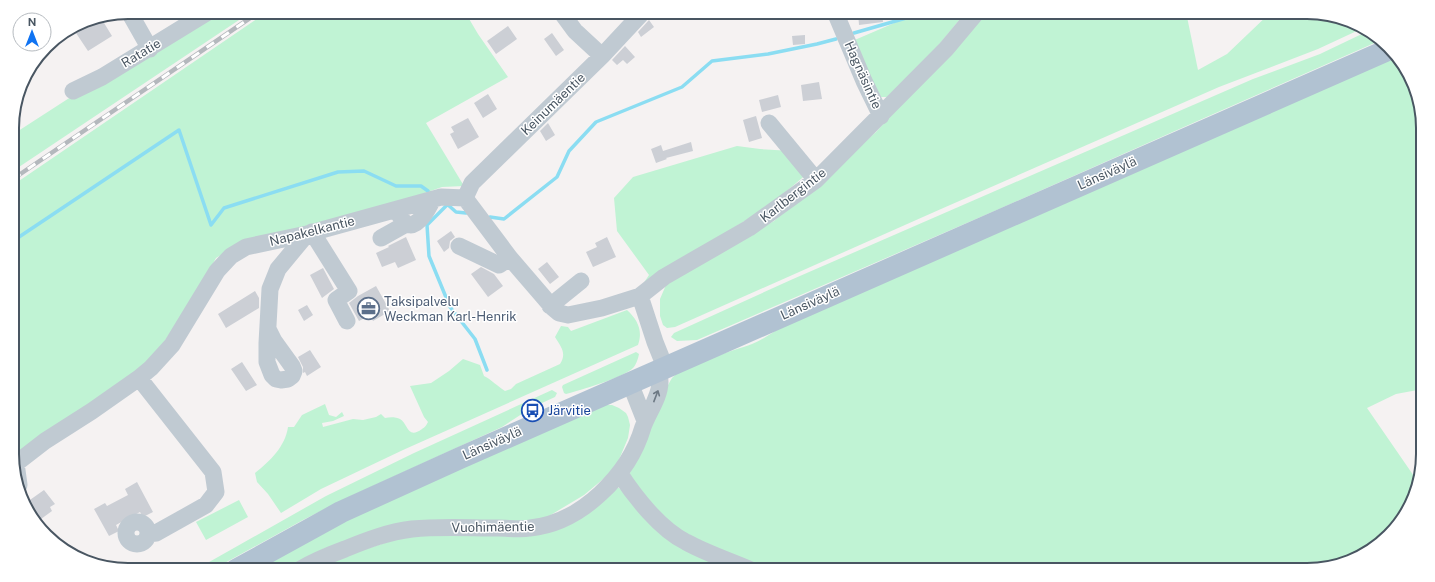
<svg xmlns="http://www.w3.org/2000/svg" width="1435" height="582" viewBox="0 0 1435 582" font-family="'Public Sans',sans-serif">
  <style>
    .green { fill: #c0f3d4 }
    .lines { fill: none; stroke-linecap: round; stroke-linejoin: round }
    .stream { stroke: #8bddf2; stroke-width: 3.5 }
    .building { fill: #cccfd5 }
    .minor { stroke: #c0cad2; stroke-width: 17 }
    .major { stroke: #b1c2d2; stroke-width: 22 }
    .rail-casing { stroke: #b4b8bd; stroke-width: 4.5 }
    .rail { stroke: #fff; stroke-width: 3; stroke-dasharray: 9; stroke-linecap: butt }
    .oneway { stroke: #6d7984 }
    .labels { text-anchor: middle; dominant-baseline: central; stroke-width: 3; stroke-linejoin: round; paint-order: stroke }
    .street-label { font-size: 13px; fill: #495662; stroke: #fff }
    .service-label { font-size: 13px; fill: #4e5e75; stroke: #fff; text-anchor: start }
    .transit-label { font-size: 13px; fill: #164399; stroke: #fff; text-anchor: start }
    .rim { fill: none; stroke: #495662; stroke-width: 2 }
  </style>
  <rect width="100%" height="100%" fill="#f5f2f2"/>
  <path class="green" d="M210 12H251L13 171 12 135 77 93Z
    M267 12H465L478 34 508 77 426 123 464 186 442 187 391 205 239 244 216 258 196 295 164 342 135 374 14 458 13 185Z
    M920 12H966L932 53 887 97H881L850 42Z
    M985 12H1186L1198 70 1227 54 1271 12H1307L1345 18 1361 29 1318 49 1219 87 941 209 675 327 667 328 663 325 660 316V299L666 285 716 253 774 221 876 132Z
    M1366 32 1379 41 1202 119 999 209 697 340 677 341 671 337 674 333 793 279 956 208 1253 79 1320 54Z
    M1396 55 1422 112 1423 389 1396 394 1367 408 1418 482 1417 492 1378 546 1315 570H941L938 568 929 570H767L677 531 629 478 631 468 666 389C668 385 670 381 672 378 684 364 733 351 752 344 767 338 780 327 794 318Z
    M737 146 760 149 792 151 808 173 769 206 643 284 649 275 617 231 614 198 633 177Z
    M627 310C638 320 643 331 638 345L403 450 321 489 281 513 268 494 257 482 255 473C270 461 285 447 288 427H294L302 415 325 404 329 415 336 417 342 412 344 416 333 421 322 423 323 427 353 419 363 420 376 417 381 414 385 418C390 417 396 417 400 419 408 423 407 440 422 429 425 427 426 426 428 422L424 417 410 386 431 383 449 371 463 359 480 365 484 376C492 380 497 386 505 391L511 389 516 384 560 364C567 353 561 347 555 337L561 326 568 327 571 331Z
    M636 352 639 354C638 359 636 365 633 368 623 378 580 390 566 394L564 393 562 387 563 385Z
    M552 390 557 393 555 397 531 408 502 427 349 497 303 520 212 570H195L326 496 414 453Z
    M601 405H612L619 408 626 413 628 417 630 425 628 438 618 462 608 475 584 495 544 519 325 548 285 570H252L317 534Z
    M612 488H619L633 499 744 570H307L314 566 406 536H452L538 534Z
    M239 500 248 517 206 540 196 522Z"/>
  <g class="lines">
    <path class="stream" d="M854 33 927 12
      M447 204 456 212 466 213
      M448 204 427 225 429 256 450 307 475 339 487 370
      M490 217 504 219 557 177 569 151 596 122 682 87 712 61 768 54 817 44 836 39
      M13 241 179 130 211 225 224 208 338 172 364 171 396 186H421L428 191"/>
  </g>
  <path class="building" d="M858 12H882L883 22 859 25Z
    M101 18 112 36 88 51 76 33Z
    M649 20 654 27 641 37 638 32Z
    M508 26 517 39 496 54 487 41Z
    M552 33 564 50 556 56 544 39Z
    M805 35V44L793 45 792 36Z
    M625 46 635 57 627 64 623 60 617 65 612 60Z
    M819 82 822 99 803 101 801 85Z
    M488 94 497 109 483 118 474 103Z
    M778 95 781 107 762 112 759 100Z
    M756 116 762 138 749 142 743 120Z
    M468 118 479 137 458 149 450 134 454 132 451 127Z
    M548 123 555 135 546 141 540 131Z
    M691 142 693 151 666 158 667 159 656 163 651 149 661 145 663 151Z
    M451 231 455 237 450 241 449 248 444 252 437 241Z
    M406 237 416 260 398 268 395 262 382 267 376 253 389 247 388 246Z
    M607 237 616 257 593 267 586 252 597 247 595 243Z
    M547 262 559 277 550 284 538 269Z
    M481 267 494 274 503 286 488 297 471 274Z
    M323 268 334 289 322 298 310 275Z
    M376 286 390 311 373 321 370 315 359 321 349 303 358 296Z
    M255 291 259 298V308L226 328 218 314Z
    M307 305 313 315 304 321 298 310Z
    M310 350 321 367 307 376 305 372 303 373V367L298 357Z
    M242 362 257 385 246 391 231 369Z
    M137 482 153 512 143 517 140 512 116 525 119 531 109 536 94 509 105 503 107 506 128 495 125 489Z
    M44 490 55 504 50 507 52 511 41 519 39 516 35 519 27 502Z"/>
  <g class="lines">
    <path class="minor" d="M129 12 150 49
      M561 12 575 31 602 56
      M835 12 864 81 881 116
      M73 91 102 77 208 12
      M769 123 816 180
      M465 198 472 183 602 56 643 12
      M397 209C402 224 411 232 423 216 427 211 430 205 433 199
      M312 232 349 291 336 300 347 321
      M381 238 406 224
      M459 246 499 265 510 258
      M550 306 581 281
      M268 329 274 341 292 366 294 371 292 376 288 379 281 380 276 379 272 375 267 362V343L270 289 278 269 307 234
      M665 367 655 342 640 296 664 277 749 228 816 180 946 49 977 12
      M139 378 213 472 216 492 206 505 156 533 148 534
      M630 383 645 421
      M16 463 19 485
      M14 465 45 441 92 411 139 378 151 368 172 345 217 271 231 256 246 247 307 234 441 197 465 198 510 258 553 308 559 313 568 315 602 308 640 296
      M620 474C635 497 660 529 686 542 706 553 730 561 751 570
      M126 533a11 11 0 1 1 22 0a11 11 0 1 1-22 0Z
      M299 570C314 561 329 555 345 549 367 540 388 532 412 529 440 526 470 528 499 528 509 528 520 530 530 528 581 523 629 475 643 427 648 413 660 397 660 382 660 378 659 374 658 370"/>
    <path class="major" d="M236 570 341 512 460 458 1390 49"/>
    <defs>
      <path id="rail" d="M13 179 259 12"/>
    </defs>
    <use href="#rail" class="rail-casing"/>
    <use href="#rail" class="rail"/>
  </g>
  <defs><path id="oneway-shaft" d="M-6 0H5M1.5-3L5.5 0L1.5 3" fill="none" stroke-width="1.6" stroke-linecap="round" stroke-linejoin="round"/></defs>
  <use class="oneway" href="#oneway-shaft" transform="translate(656 396) rotate(-69)"/>
  <defs>
    <symbol id="office-ring" viewBox="-11 -11 22 22"><circle r="9.5" fill="#fff" stroke="#5c6f8a" stroke-width="1.5"/><path d="M-6-3h4V-5.5h4V-3h4V5H-6ZM-1-4.5V-3h2v-1.5ZM-6 0V1H6V0Z" fill="#5c6f8a"/></symbol>
    <symbol id="bus-ring" viewBox="-11 -11 22 22"><circle r="9.5" fill="#fff" stroke="#1a4fb4" stroke-width="1.5"/><path d="M-5-6H5V4H4V6H2V4H-2V6H-4V4H-5ZM-3.5-4V0h7V-4ZM-3.5 1.2v1.5H-2V1.2ZM2 1.2v1.5H3.5V1.2Z" fill="#1a4fb4"/></symbol>
  </defs>
  <g fill-rule="evenodd">
    <use href="#office-ring" x="356" y="296" width="25" height="25"/>
    <use href="#bus-ring" x="520" y="398" width="25" height="25"/>
  </g>
  <g class="labels">
    <g class="street-label">
      <text transform="translate(141 53) rotate(-31)">Ratatie</text>
      <text transform="translate(863 75) rotate(66)">Hagnäsintie</text>
      <text transform="translate(553 104) rotate(-44)">Keinumäentie</text>
      <text transform="translate(1107 173) rotate(-24)">Länsiväylä</text>
      <text transform="translate(793 195) rotate(-38)">Karlbergintie</text>
      <text transform="translate(312 231) rotate(-14)">Napakelkantie</text>
      <text transform="translate(810 303) rotate(-24)">Länsiväylä</text>
      <text transform="translate(492 443) rotate(-24)">Länsiväylä</text>
      <text transform="translate(493 527) rotate(-1)">Vuohimäentie</text>
    </g>
    <g class="service-label">
      <text x="384" y="301">Taksipalvelu<tspan x="384" dy="15">Weckman Karl-Henrik</tspan></text>
    </g>
    <g class="transit-label">
      <text x="548" y="410">Järvitie</text>
    </g>
  </g>
  <path d="M0 0H1435V582H0ZM128 19H1307A109 109 0 0 1 1416 128V454A109 109 0 0 1 1307 563H128A109 109 0 0 1 19 454V128A109 109 0 0 1 128 19Z" fill="#fff" fill-rule="evenodd"/>
  <path class="rim" d="M128 19H1307A109 109 0 0 1 1416 128V454A109 109 0 0 1 1307 563H128A109 109 0 0 1 19 454V128A109 109 0 0 1 128 19Z"/>
  <g transform="translate(32 32)"><circle r="19" fill="#ffffff" stroke="#b6bbc0"/>
  <path d="M0-3L7 15L0 10L-7 15Z" fill="#1073f2"/>
  <text y="-6" font-size="11" font-weight="bold" text-anchor="middle" fill="#495662">N</text>
  </g>
</svg>
